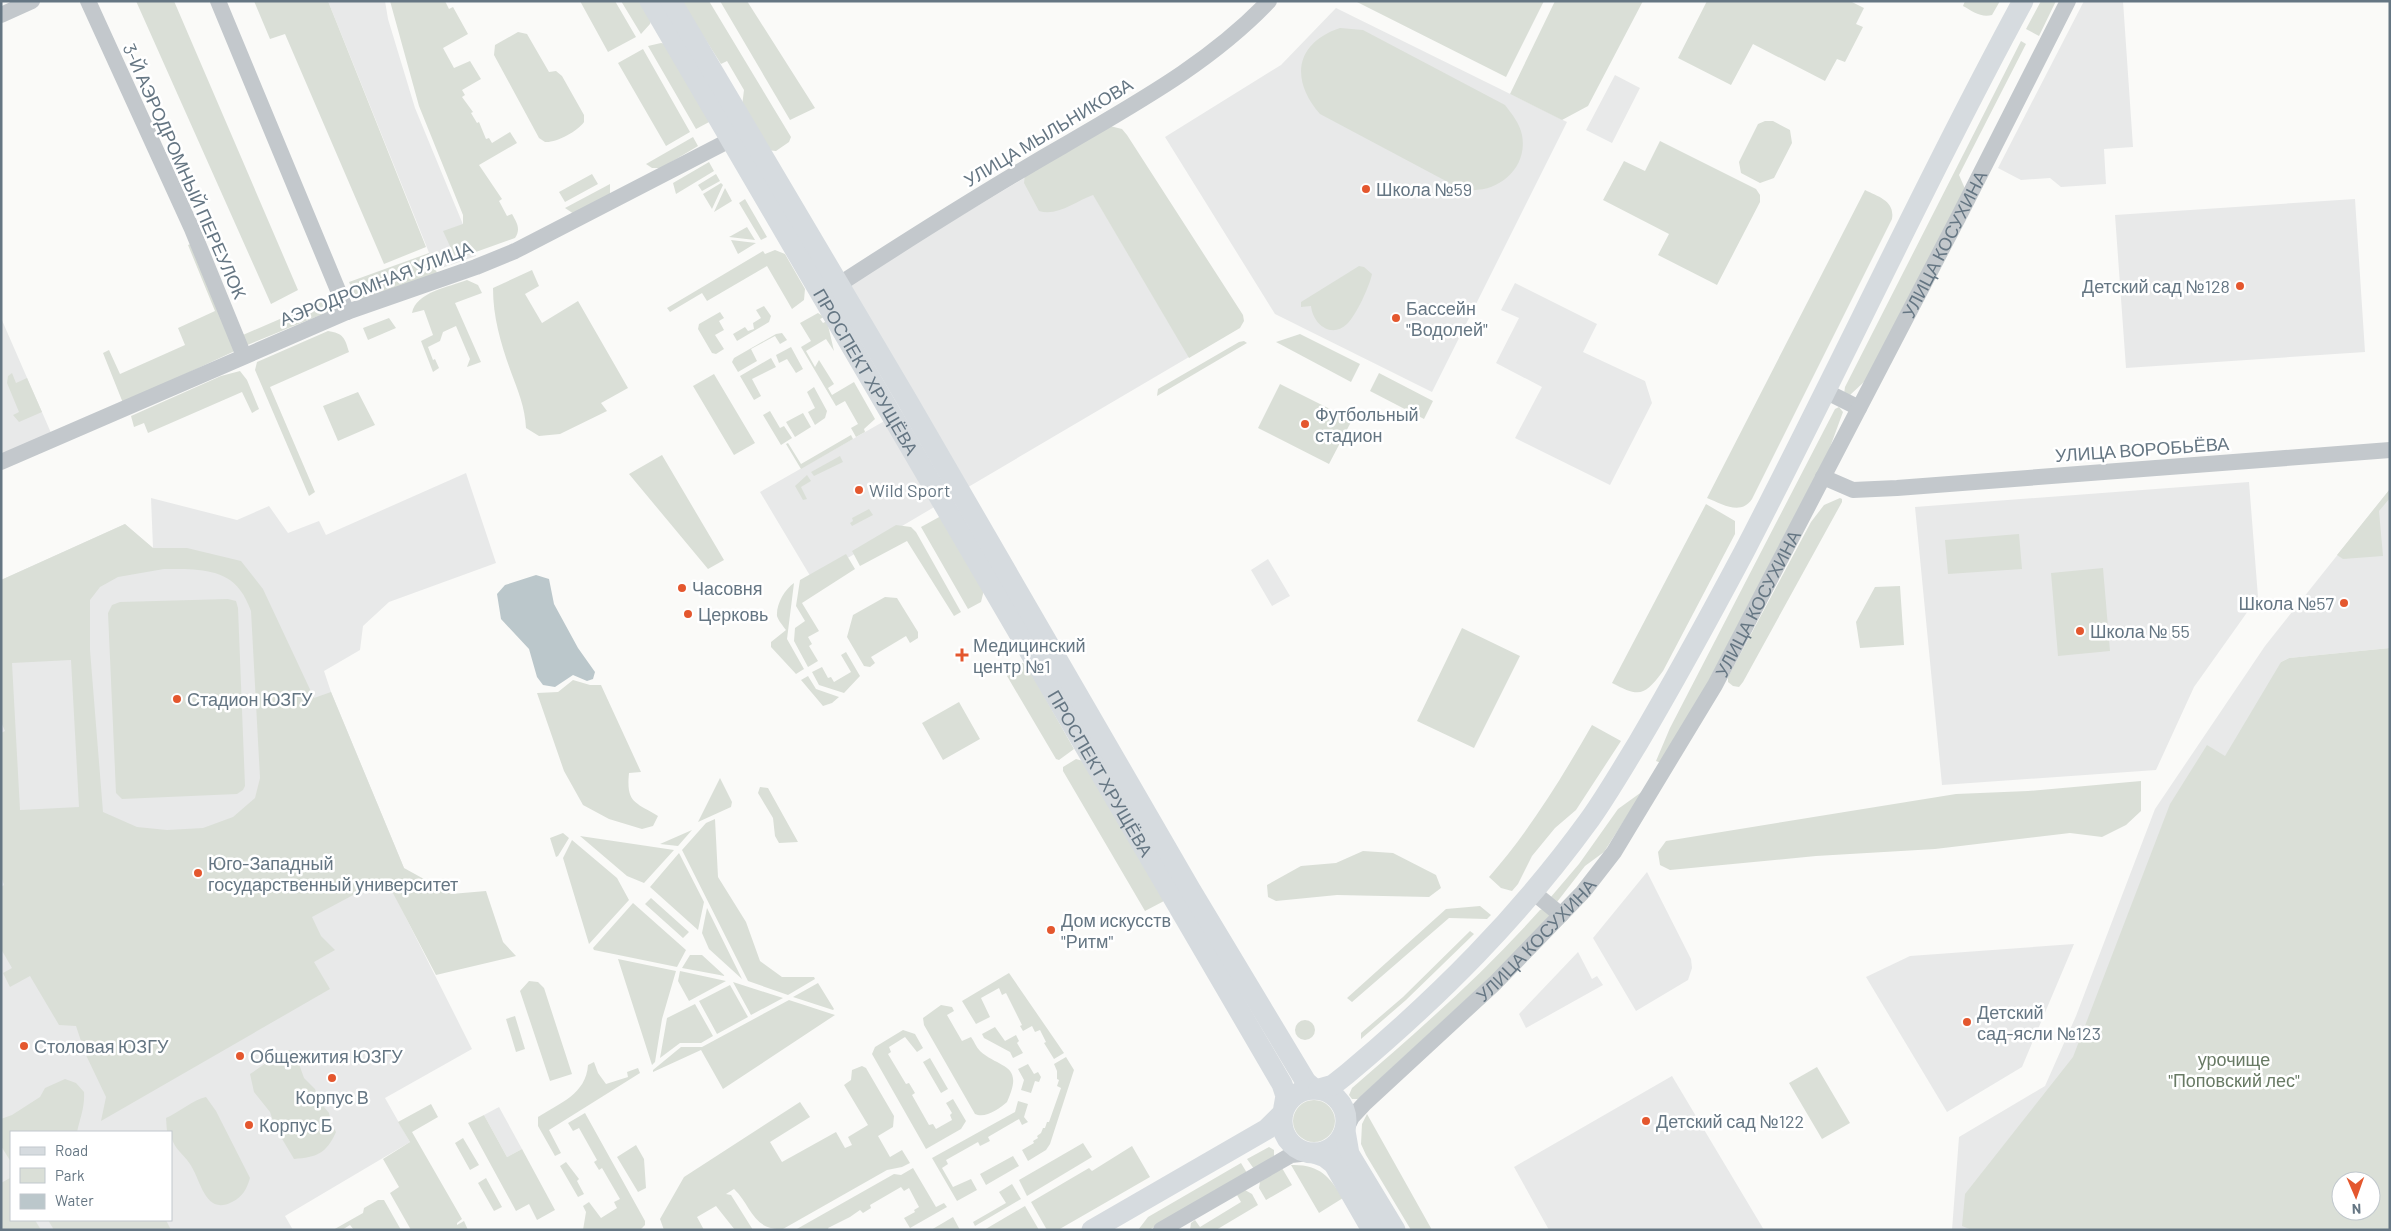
<svg xmlns="http://www.w3.org/2000/svg" width="2391" height="1231" viewBox="0 0 2391 1231" font-family="Barlow,sans-serif">
  <style>
    .built { fill: #e8e9e9; fill-rule: evenodd }
    .green { fill: #dadfd7; fill-rule: evenodd }
    .water { fill: #bbc7cb }
    .lines { fill: none; stroke-linecap: round; stroke-linejoin: round }
    .minor { stroke: #c3c8cc; stroke-width: 16 }
    .major { stroke: #d6dbdf; stroke-width: 21 }
    .poi-dot { fill: #e4572e; stroke: #fff; stroke-width: 2 }
    .labels { text-anchor: middle; dominant-baseline: central; stroke-width: 5; stroke-linejoin: round; paint-order: stroke }
    .street-label { font-size: 18px; fill: #657683; stroke: #fff }
    .poi-label { font-size: 18px; fill: #657683; stroke: #fff; text-anchor: start }
    .park-label { font-size: 18px; fill: #687a64; stroke: #fff }
  </style>
  <rect width="100%" height="100%" fill="#fafaf8"/>
  <path class="built" d="M328 1H385L388 19 415 108 476 256 436 270Z
    M2084 1H2123L2133 147 2104 149 2106 184 2061 187 2050 178 2021 180 1998 168Z
    M1336 8 1567 122 1432 392 1275 314 1165 137 1281 65Z
    M1615 75 1640 88 1612 143 1586 130Z
    M1068 152 1189 357 812 579 760 492 916 403 846 284Z
    M2355 199 2365 352 2126 368 2115 215Z
    M1515 283 1597 324 1583 352 1645 381 1652 403 1610 485 1515 438 1542 387 1496 363 1519 318 1501 310Z
    M1 318 55 442 1 466Z
    M466 473 496 563 389 602 363 626 360 650 324 671 331 692 404 868 386 878 472 1049 385 1098 410 1142 285 1216 293 1230H1V580L125 524 153 548 151 498 237 520 269 506 288 533 319 521 326 535ZM11 1132H171V1220H11Z
    M2249 482 2258 597 2194 687 2156 770 1942 785 1915 507Z
    M2390 489V648L2289 658 2281 662 2061 1230H1952L1959 1137 2045 1086 2076 1016 2155 809 2265 646Z
    M1268 559 1290 596 1272 606 1251 570Z
    M1647 872 1691 959 1692 968 1688 980 1636 1011 1593 938Z
    M2074 944 2022 1067 1947 1112 1866 977 1910 956Z
    M1578 952 1592 979 1597 976 1603 985 1526 1028 1519 1014Z
    M1672 1076 1764 1230H1549L1514 1167Z
    M499 1107 522 1149 507 1157 484 1115Z"/>
  <path class="green" d="M136 1H174L298 290 271 304Z
    M254 1H328L426 247 384 264 285 34 270 39Z
    M390 1H445L449 9 453 7 468 34 443 48 454 68 470 61 481 79 462 90 465 95 462 97 473 112 471 113 477 123 479 122 486 139 489 138 492 143 510 132 517 143 479 165 502 199 499 201 507 216 512 214C517 223 521 229 515 238L459 258 454 255 443 231 463 224V215L419 106Z
    M580 1H615L636 37 608 52Z
    M621 1H642L652 18 650 24 641 34Z
    M681 1H709L791 137 789 142 776 151 766 150 742 106 744 90 727 61 721 64Z
    M720 1H747L815 108 790 120Z
    M1355 1H1544L1506 77Z
    M1555 1H1643L1588 106 1562 120 1510 94Z
    M1707 1H1850L1864 8 1856 24 1863 27 1845 62 1837 59 1825 81 1753 44 1731 85 1678 58Z
    M1965 1H2000L1992 15C1981 18 1972 11 1963 6Z
    M2041 1H2056L2039 36 2026 29Z
    M1340 28 1363 30 1505 105C1512 114 1520 124 1522 135 1529 172 1491 198 1459 188L1320 114C1290 80 1295 43 1340 28Z
    M518 32 527 34 549 72 556 71 562 76 584 115V122C578 131 556 143 545 142L539 138 494 55 495 45Z
    M2021 41 2026 44 1959 175 1966 191 1865 381 1850 395 1844 394 1845 387Z
    M661 43 667 44 711 121 696 129 648 46Z
    M643 49 690 132 666 146 618 63Z
    M1765 121H1773L1790 130 1792 143 1774 178 1760 183 1741 173 1739 162 1758 124Z
    M1110 126 1122 129 1127 135 1243 315 1244 321 1240 328 1189 358 1093 195C1076 201 1057 217 1039 211L1024 183 1025 175Z
    M693 137 698 146 661 168H652L646 164Z
    M1660 141 1756 189 1760 195V202L1717 285 1658 255 1669 234 1603 200 1624 161 1645 171Z
    M709 162 714 171 676 194 673 183Z
    M592 174 598 184 565 202 559 192Z
    M716 174 720 181 702 191 698 185Z
    M721 183 723 185 712 209 703 194Z
    M610 184V194L574 214 565 208Z
    M725 188 732 201 714 212Z
    M1865 190C1879 197 1895 201 1892 219L1752 499C1741 516 1722 504 1707 498Z
    M745 199 767 237 761 240 739 203Z
    M747 227 755 240 729 237Z
    M731 240 756 243 738 254Z
    M193 243 237 350 123 403 103 353 109 350 120 374 185 345 178 328 215 311 188 245Z
    M775 250 785 254 805 289 804 300 792 309 767 266 707 301 702 293 670 312 667 308 763 251 765 254Z
    M429 253 437 273 364 300 356 299 349 282Z
    M1359 266 1364 267 1372 274C1370 285 1356 316 1347 324 1331 339 1313 324 1311 306L1301 307V302Z
    M532 270 539 286 525 294 542 323 578 301 628 388 601 403 607 411 560 434 539 436 526 428C525 407 518 391 511 372 501 344 493 318 493 288Z
    M467 280 478 285 482 293 455 303 481 362 467 367 470 359 456 326 443 332 440 341 428 347 433 360 435 359 439 368 433 372 421 341 433 335 424 310 412 313C416 292 449 287 467 280Z
    M340 293 345 305 240 348 236 338Z
    M764 306 771 316 769 322 737 341 733 334 745 327 748 331 754 329 753 323 761 318 756 310Z
    M720 312 724 318 719 321 724 330 715 335 724 349 716 354 712 353 698 329 699 324Z
    M818 313 824 317 820 319 823 323 827 321 834 351 826 339 806 351 815 367 819 360 834 384 828 388 832 395 854 382 875 419 864 429 865 432 856 437 851 428 858 424 845 401 836 406 801 347 811 341 800 323Z
    M389 318 396 328 368 340 363 328Z
    M328 331C343 333 345 338 349 352L270 387 315 492 309 496 255 370 257 362Z
    M782 333 787 340 780 344 775 336 751 349 757 361 738 372 732 362 734 358 776 334Z
    M1300 334 1360 364 1351 382 1276 342Z
    M1244 341 1247 343 1157 396 1158 389 1239 342Z
    M791 347 803 369 796 373 787 359 779 363 776 355Z
    M771 358 776 367 752 379 761 396 754 400 740 376Z
    M240 371 247 380 259 409 252 413 242 392 148 433 144 423 134 427 131 416 221 376Z
    M12 373 16 383 27 378 42 412 19 422 13 415 19 412 7 383 8 376Z
    M1379 373 1433 401 1424 419 1370 391Z
    M714 374 755 443 734 455 693 386Z
    M1280 384 1352 420 1329 464 1258 428Z
    M814 387 827 411 825 418 815 425 808 412 815 408 807 392Z
    M358 392 375 425 338 441 323 406Z
    M1839 407 1843 412 1829 450 1704 690 1661 763 1656 761 1670 728 1835 409Z
    M770 411 780 428 784 426 792 438 781 445 763 415Z
    M803 413 811 427 795 437 786 422Z
    M851 435 853 439 801 469 786 444 788 443 801 464Z
    M662 455 724 560 708 569 629 474Z
    M840 456 843 462 814 476 811 472Z
    M807 475 811 481 801 487 807 499 803 500 795 486Z
    M2390 489V498L2379 511 2383 556 2343 559 2337 555Z
    M1840 498 1842 499V502L1743 682 1739 687 1733 686 1728 682V677L1811 522 1824 505Z
    M1706 504 1735 521V534L1663 671C1644 697 1639 697 1612 683Z
    M869 509 873 515 852 526 850 523 853 521 852 518Z
    M941 516 984 590 981 602 968 609 921 527Z
    M125 524 153 548H187L241 561 263 589 314 698 331 692 404 868 451 894 486 891 503 942 516 956 436 975 385 878 312 917 321 936 335 950 314 962 330 989 101 1121 106 1097 85 1053 76 1026 59 1025 30 976 10 987 3 973 12 968 1 949V887L4 885 1 876V733L5 731 1 722V580ZM164 569C189 569 224 567 240 590 245 596 248 604 251 611L260 778 255 798 233 817 203 828 167 830 137 827 103 812 90 650V600L100 587 118 577ZM71 660 79 807 20 810 12 663Z
    M896 525 911 527 916 532 961 612 954 616 907 541 860 566 852 551Z
    M2019 534 2022 569 1948 574 1945 540Z
    M846 554 855 569 802 603 819 631 808 637 812 644 809 646 818 661 808 667 794 641 795 628 805 621 796 606 800 580Z
    M2103 568 2110 651 2058 656 2051 573Z
    M794 583 787 639 804 669 796 674 771 647V642L786 630C783 626 778 620 777 616 776 604 785 589 794 583Z
    M1900 586 1904 645 1860 648 1856 622 1875 587Z
    M885 597 897 598 918 632V638L910 643 906 636 871 657 875 663 870 667 864 666 847 637 853 615Z
    M228 599 236 601 238 608 245 786 243 790 237 794 122 799 116 793 108 613 112 605 120 602Z
    M1462 628 1520 656 1474 748 1417 721Z
    M2390 648V1230H1972L1962 1226 1965 1194 2073 1057 2170 804 2207 745 2225 756 2281 662 2289 658ZM2341 1181H2371V1211H2341Z
    M846 652 860 676 844 693 819 685 812 672 822 667 828 678 831 677 834 682 851 672 841 655Z
    M1018 663H1023L1027 666 1074 749 1059 760 1056 759 1007 676 1009 668Z
    M808 676 816 689 839 697 832 703 823 706 801 680Z
    M573 680 590 685H601L641 772 629 773C626 803 635 802 658 816L653 826 642 829 609 819 583 805 564 771 537 693 558 692Z
    M959 702 980 739 943 760 922 723Z
    M1592 725 1621 741 1576 810 1555 828 1532 856 1518 884 1512 891 1501 888 1489 877C1530 830 1561 779 1592 725Z
    M1076 759 1083 761 1164 901 1145 911 1063 771V767Z
    M720 778 732 802 731 807 698 822Z
    M2141 781V811L2126 825 2102 837 2070 833 1935 849 1816 856 1670 870 1660 865 1658 852 1666 841 1956 794 2028 791Z
    M760 787 768 788 798 842 779 843 775 836 773 818 758 793Z
    M1643 791 1604 852 1585 866 1557 902 1550 898 1579 864 1618 809Z
    M715 819 718 877 746 922 760 961 782 977H814L815 979 788 995 748 981 682 850 706 823Z
    M692 830 678 846 660 844Z
    M563 833 569 838 558 856 556 857 550 838Z
    M580 836 674 850 644 883 627 876Z
    M572 840 617 878 629 900 589 944 563 858Z
    M1363 851 1393 853 1436 875 1441 888 1429 897 1337 895 1276 901 1268 897 1267 885 1301 866 1336 863Z
    M679 853 704 902 698 930 650 887Z
    M651 898 689 932 683 938 645 904Z
    M633 903 686 950 677 967 594 950 593 948Z
    M1480 906 1491 915 1487 919 1449 918 1352 1002 1347 998 1446 909Z
    M707 908 742 979 709 949 702 933Z
    M1545 908 1552 913 1512 957 1358 1099H1352L1349 1095 1352 1088C1418 1031 1482 975 1540 910Z
    M1470 931 1474 934 1406 1000 1361 1039V1033L1403 997Z
    M690 955H702L725 976 682 968Z
    M618 959 676 971 662 1019 655 1062 652 1065Z
    M680 971 726 981 689 1001 678 981Z
    M1009 973 1064 1053 1054 1059 1044 1043 1046 1042 1040 1030 1035 1032 1032 1026 1023 1031 1020 1026 1022 1025 1006 993 1002 995 999 988 981 998 990 1017 976 1024 962 1001Z
    M529 981 538 982 544 988 572 1074 550 1081 520 991Z
    M733 982 783 998 751 1015Z
    M818 983 834 1009 833 1010 793 997Z
    M730 985 748 1017 717 1034 699 1001Z
    M789 1000 835 1015 723 1089 701 1050 653 1072V1070L681 1047H702Z
    M695 1004 713 1036 701 1043H680L660 1058 667 1018Z
    M941 1005 952 1007 954 1011 947 1015 962 1041 971 1037C974 1041 976 1047 980 1051 1000 1069 1025 1063 1007 1102 999 1109 985 1119 975 1114L924 1025 923 1018Z
    M515 1016 525 1049 516 1052 506 1019Z
    M1295 1030a10 10 0 1 1 20 0a10 10 0 1 1-20 0Z
    M995 1027 1005 1041 1016 1035 1019 1041 1017 1043 1023 1053 1013 1058 1010 1052 984 1038 982 1034Z
    M903 1030 915 1034 923 1048 917 1052 905 1037 889 1047 891 1052 888 1054 906 1084 909 1083 915 1093 912 1095 929 1125 933 1124 936 1129 952 1120 950 1115 952 1113 946 1103 953 1099 966 1121 961 1129 926 1149 872 1054 875 1047Z
    M290 1050 299 1064 304 1078 315 1089 319 1101 329 1113 331 1123 336 1132C326 1154 317 1157 294 1159L275 1127 270 1112 254 1092 250 1074C259 1068 281 1052 290 1050Z
    M1066 1057 1074 1070 1050 1144 1046 1150 1028 1161 1022 1150 1034 1143 1033 1141 1038 1138 1037 1136 1041 1133 1043 1128H1045L1047 1122H1049L1061 1088 1057 1086 1059 1080 1057 1079V1071L1054 1064Z
    M930 1058 948 1089 941 1093 923 1062Z
    M594 1062 598 1073 606 1084 628 1077 627 1072 638 1068 640 1073 549 1130 561 1153 555 1156 538 1126V1117C560 1103 586 1094 588 1065Z
    M1028 1064 1034 1074 1038 1072 1041 1077 1039 1082 1035 1081 1031 1093 1021 1090 1024 1080 1018 1069Z
    M862 1066 866 1068 894 1116 893 1127 878 1136 890 1157 902 1150 910 1163 902 1167 887 1170 783 1229C753 1231 751 1205 734 1189L726 1194 731 1195 753 1230H735L716 1206 697 1217 704 1230H664L660 1219 684 1177 800 1102 810 1117 770 1142 782 1162 836 1132 845 1148 852 1145 848 1137 868 1125 844 1085 851 1080 852 1070Z
    M1817 1067 1850 1123 1822 1139 1789 1083Z
    M65 1079 76 1083 84 1092C85 1107 80 1118 77 1132H11V1162L1 1146V1119L12 1115 40 1097 45 1088Z
    M206 1097 216 1111 250 1178C247 1188 243 1197 232 1202 205 1216 201 1180 190 1164 183 1153 171 1147 171 1132H167L166 1118C180 1112 192 1100 206 1097Z
    M1293 1121a21 21 0 1 1 42 0a21 21 0 1 1-42 0Z
    M1018 1101 1028 1104 1024 1117 1028 1122 1022 1125 1019 1119 988 1137 990 1141 980 1146 978 1142 946 1160 948 1164 942 1168 953 1187 971 1179 977 1190 957 1201 932 1158 1015 1112Z
    M431 1104 438 1117 412 1132 462 1219 457 1223V1225L464 1221 468 1230H411L390 1193 399 1187 383 1159 410 1142 398 1122Z
    M585 1113 645 1221V1225L640 1230H583L586 1212 583 1206 589 1202 601 1218 617 1208 614 1202 620 1199 602 1168 599 1170 594 1162 597 1160 579 1128 573 1131 568 1123Z
    M1367 1114 1376 1130 1432 1230H1411L1366 1155 1361 1144 1362 1124Z
    M484 1115 507 1157 522 1149 555 1210 537 1220 529 1204 516 1211 468 1123Z
    M463 1138 479 1165 470 1170 455 1143Z
    M1083 1143 1092 1157 1027 1196 1019 1180Z
    M636 1145 644 1159 646 1188 638 1192 617 1157Z
    M1132 1146 1150 1177 1058 1230H1047L1031 1202 1089 1168 1092 1171Z
    M1269 1147 1274 1150V1156L1254 1169 1247 1159Z
    M1013 1156 1019 1166 986 1185 980 1174Z
    M566 1162 579 1179 577 1181 584 1194 578 1197 560 1166Z
    M1241 1163 1247 1173 1149 1230H1138L1148 1217Z
    M1291 1165C1319 1164 1329 1176 1343 1198L1319 1213Z
    M913 1168 936 1207 944 1203 947 1207 910 1228 904 1218 915 1212 914 1210 919 1207 909 1188 904 1191 901 1187 870 1205 871 1208 863 1213 860 1210 850 1217 828 1228 829 1230H795L894 1174 901 1175Z
    M1282 1168 1292 1185 1266 1200 1259 1188 1260 1182Z
    M10 1178 11 1220H35L41 1230H1V1183Z
    M486 1178 502 1207 494 1211 478 1183Z
    M1012 1184 1021 1199 975 1226 973 1222 1006 1203 999 1192Z
    M1245 1190 1252 1194 1258 1205 1216 1230H1190L1191 1223 1195 1220 1200 1227 1241 1202 1237 1195Z
    M378 1200H384L401 1230H354L350 1225 342 1230H333L363 1213 364 1208Z
    M1025 1206 1039 1230H984Z
    M953 1217 960 1230H931Z
    M48 1220H166L171 1230H54Z"/>
  <path class="water" d="M536 575 549 579 554 604 578 648 595 672 593 679 587 681 573 675 555 687 543 685 537 677 529 649 501 619 497 594 505 585Z"/>
  <g class="lines">
    <g class="minor">
      <path d="M88 1 192 229 244 356"/>
      <path d="M218 1 347 312"/>
      <path d="M1 15 32 1"/>
      <path d="M838 285C912 237 986 190 1063 146 1136 103 1210 63 1269 1"/>
      <path d="M1825 391 1859 408"/>
      <path d="M1 462 347 312 476 267 515 251 730 140"/>
      <path d="M1823 477 1853 490 1897 488 2390 450"/>
      <path d="M1533 892 1561 915"/>
      <path id="s1" d="M1345 1131 1352 1117 1365 1103 1495 983 1583 892 1614 852 1715 685 1959 216 2068 1"/>
      <path d="M1161 1230 1291 1155 1310 1153"/>
    </g>
    <g class="major">
      <path id="s2" d="M650 1 1282 1084 1286 1096 1284 1107"/>
      <path d="M671 1 907 400 1190 889 1306 1082 1314 1089"/>
      <circle cx="1314" cy="1121" r="32"/>
      <path d="M1319 1089 1333 1085 1347 1074C1439 997 1519 917 1590 819 1607 795 1622 769 1638 743 1675 680 1710 616 1744 552 1839 369 1925 182 2023 1"/>
      <path d="M1345 1131 1349 1154 1395 1230"/>
      <path d="M1314 1153 1325 1157 1334 1164 1372 1230"/>
      <path d="M1092 1230 1267 1129 1282 1114"/>
    </g>
  </g>
  <g class="poi-dot">
    <circle cx="1366" cy="189" r="5"/>
    <circle cx="2240" cy="286" r="5"/>
    <circle cx="1396" cy="318" r="5"/>
    <circle cx="1305" cy="424" r="5"/>
    <circle cx="859" cy="490" r="5"/>
    <circle cx="682" cy="588" r="5"/>
    <circle cx="2344" cy="603" r="5"/>
    <circle cx="688" cy="614" r="5"/>
    <circle cx="2080" cy="631" r="5"/>
    <path d="M959.5 647.5h5v5h5v5h-5v5h-5v-5h-5v-5h5z"/>
    <circle cx="177" cy="699" r="5"/>
    <circle cx="198" cy="873" r="5"/>
    <circle cx="1051" cy="930" r="5"/>
    <circle cx="1967" cy="1022" r="5"/>
    <circle cx="24" cy="1046" r="5"/>
    <circle cx="240" cy="1056" r="5"/>
    <circle cx="332" cy="1078" r="5"/>
    <circle cx="1646" cy="1121" r="5"/>
    <circle cx="249" cy="1125" r="5"/>
  </g>
  <g class="labels">
    <g class="street-label">
      <text transform="translate(1048 132) rotate(-31)">УЛИЦА МЫЛЬНИКОВА</text>
      <text transform="translate(185 171) rotate(66)">3-Й АЭРОДРОМНЫЙ ПЕРЕУЛОК</text>
      <text stroke="none"><textPath href="#s1" startOffset="1081">УЛИЦА КОСУХИНА</textPath></text>
      <text transform="translate(376 283) rotate(-21)">АЭРОДРОМНАЯ УЛИЦА</text>
      <text stroke="none"><textPath href="#s2" startOffset="429">ПРОСПЕКТ ХРУЩЁВА</textPath></text>
      <text transform="translate(2142 449) rotate(-4)">УЛИЦА ВОРОБЬЁВА</text>
      <text stroke="none"><textPath href="#s1" startOffset="676">УЛИЦА КОСУХИНА</textPath></text>
      <text stroke="none"><textPath href="#s2" startOffset="894">ПРОСПЕКТ ХРУЩЁВА</textPath></text>
      <text stroke="none"><textPath href="#s1" startOffset="271">УЛИЦА КОСУХИНА</textPath></text>
    </g>
    <g class="poi-label">
      <text x="1376" y="189">Школа №59</text>
      <text x="2230" y="286" text-anchor="end">Детский сад №128</text>
      <text x="1406" y="308">Бассейн<tspan x="1406" dy="21">"Водолей"</tspan></text>
      <text x="1315" y="414">Футбольный<tspan x="1315" dy="21">стадион</tspan></text>
      <text x="869" y="490">Wild Sport</text>
      <text x="692" y="588">Часовня</text>
      <text x="2334" y="603" text-anchor="end">Школа №57</text>
      <text x="698" y="614">Церковь</text>
      <text x="2090" y="631">Школа № 55</text>
      <text x="973" y="645">Медицинский<tspan x="973" dy="21">центр №1</tspan></text>
      <text x="187" y="699">Стадион ЮЗГУ</text>
      <text x="208" y="863">Юго-Западный<tspan x="208" dy="21">государственный университет</tspan></text>
      <text x="1061" y="920">Дом искусств<tspan x="1061" dy="21">"Ритм"</tspan></text>
      <text x="1977" y="1012">Детский<tspan x="1977" dy="21">сад-ясли №123</tspan></text>
      <text x="34" y="1046">Столовая ЮЗГУ</text>
      <text x="250" y="1056">Общежития ЮЗГУ</text>
      <text x="332" y="1097" text-anchor="middle">Корпус В</text>
      <text x="1656" y="1121">Детский сад №122</text>
      <text x="259" y="1125">Корпус Б</text>
    </g>
    <g class="park-label">
      <text x="2234" y="1059">урочище<tspan x="2234" dy="21">"Поповский лес"</tspan></text>
    </g>
  </g>
  <rect width="2391" height="1231" fill="none" stroke="#657683" stroke-width="5"/>
  <rect x="10" y="1131" width="162" height="90" fill="#ffffff" stroke="#c1c8cd"/>
  <rect x="20" y="1147" width="25" height="8" fill="#d6dbdf" stroke="#c1c8cd"/>
  <text x="55" y="1156" font-size="15" fill="#657683">Road</text>
  <rect x="20" y="1168" width="25" height="15" fill="#dadfd7" stroke="#c1c8cd"/>
  <text x="55" y="1181" font-size="15" fill="#657683">Park</text>
  <rect x="20" y="1194" width="25" height="15" fill="#bbc7cb" stroke="#c1c8cd"/>
  <text x="55" y="1206" font-size="15" fill="#657683">Water</text>
  <g transform="translate(2356 1196) rotate(178)"><circle r="24" fill="#ffffff" stroke="#c1c8cd"/>
  <path d="M0-4L9 19L0 12L-9 19Z" fill="#e4572e"/>
  <text y="-8" font-size="14" font-weight="bold" text-anchor="middle" fill="#657683">N</text>
  </g>
</svg>
